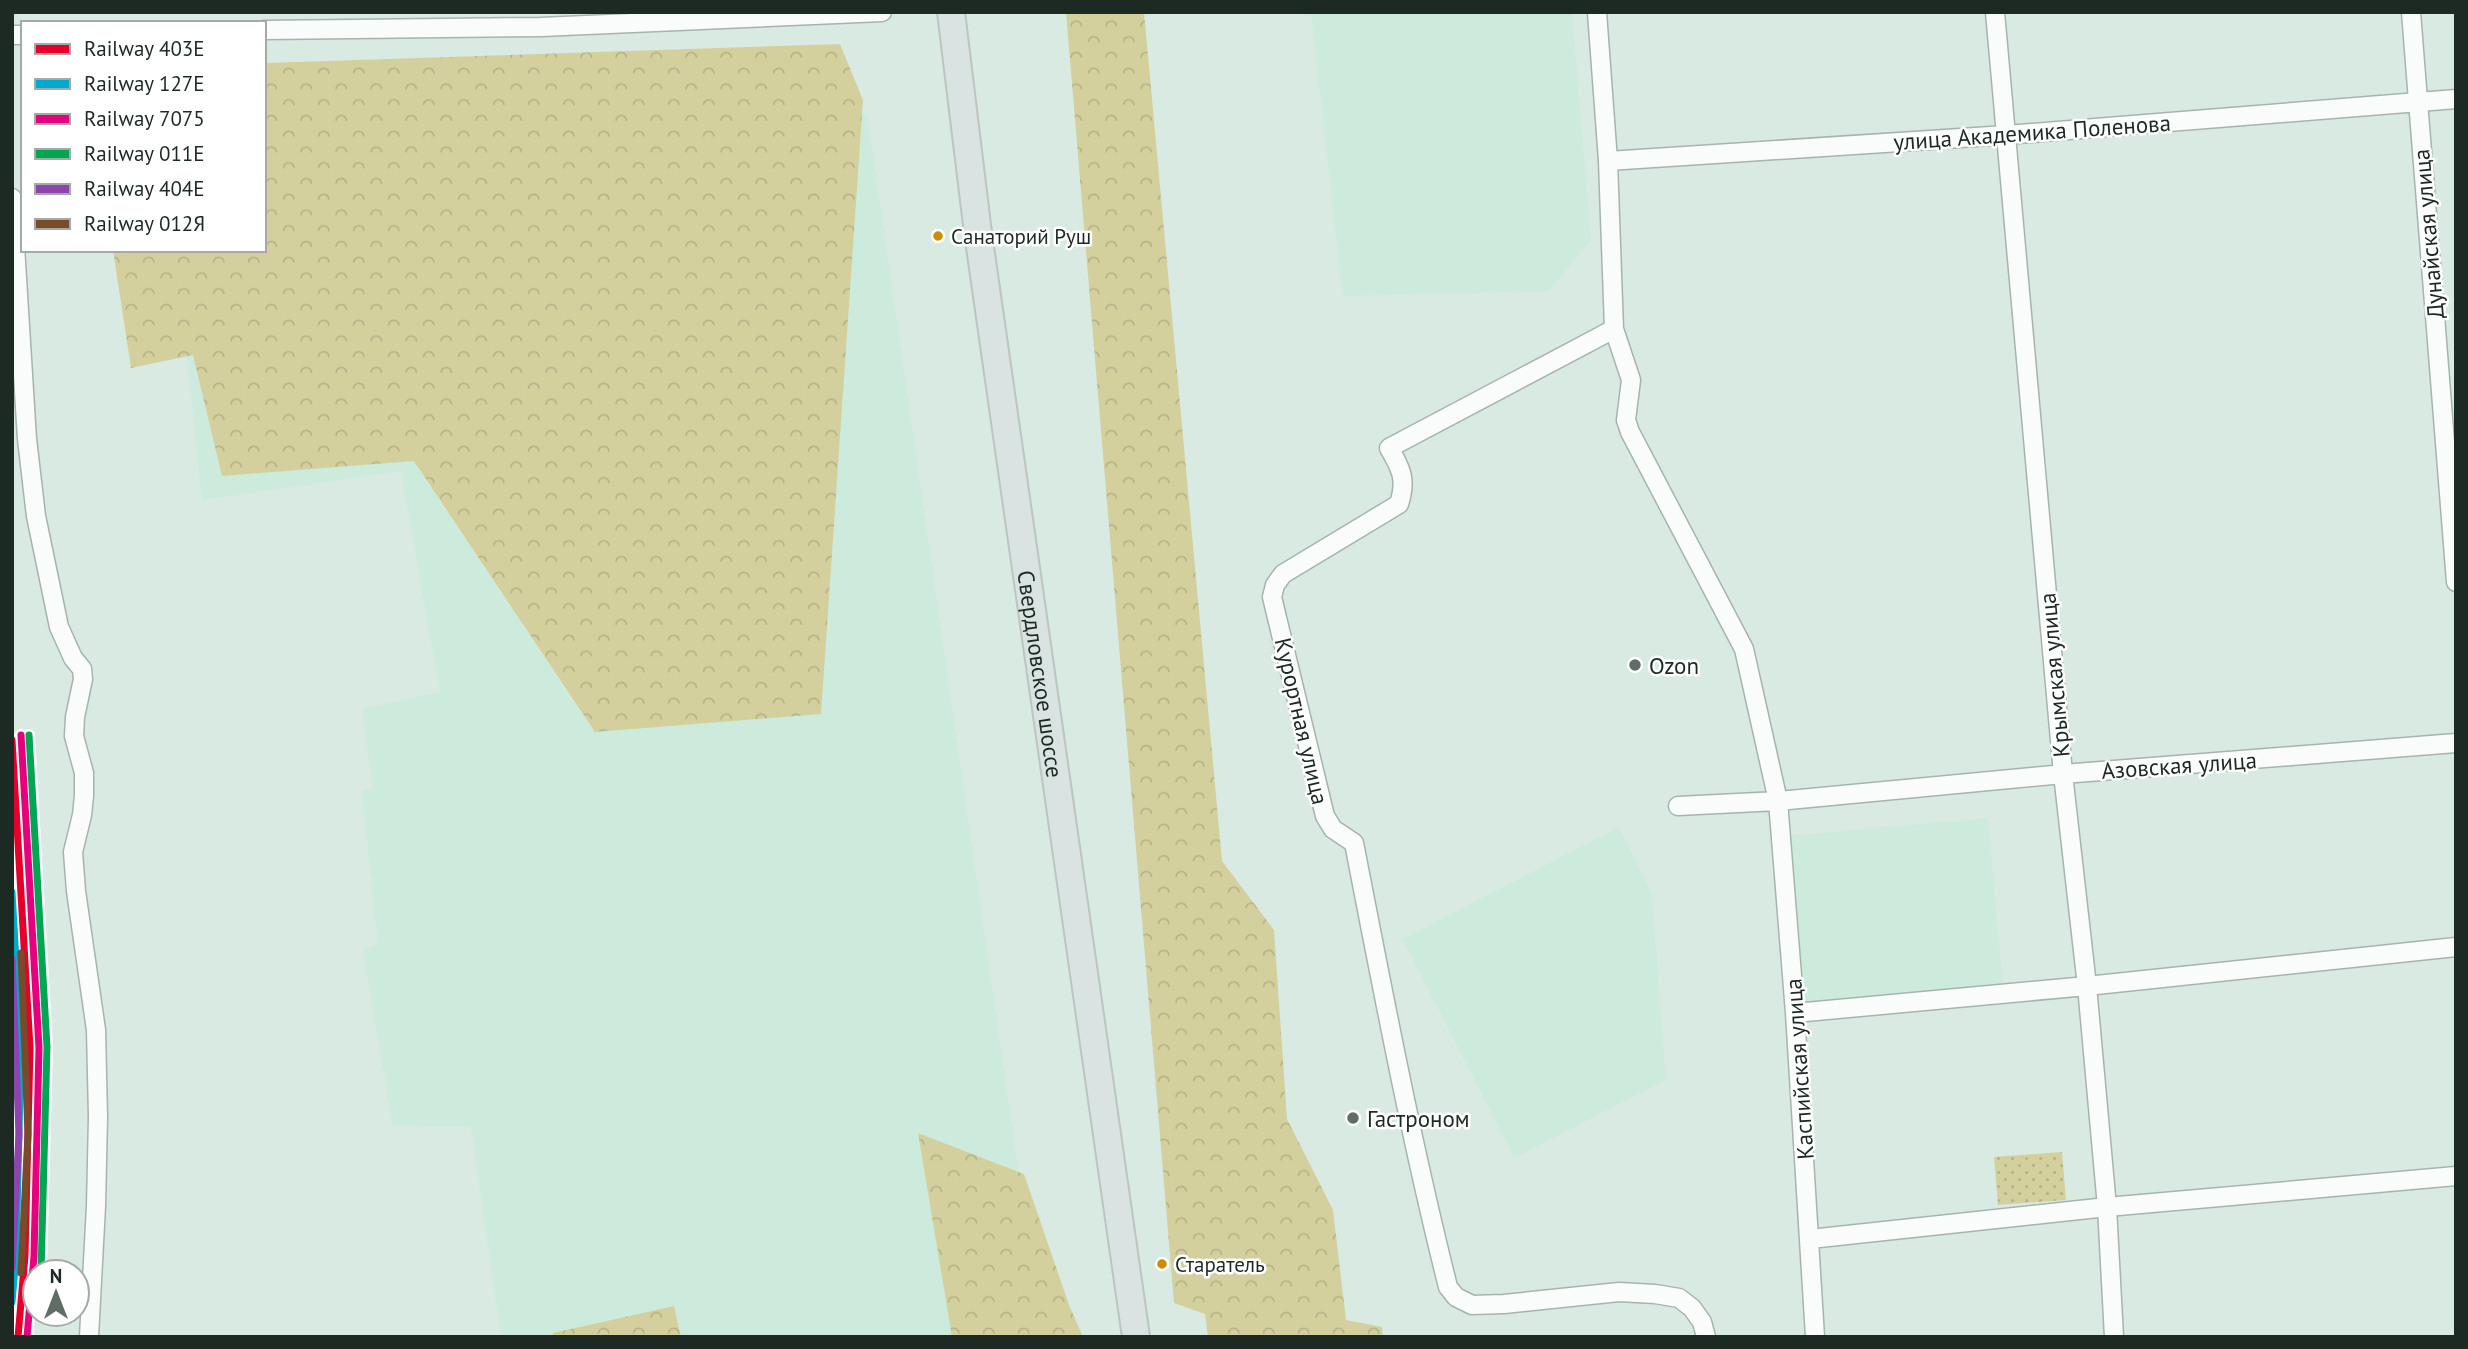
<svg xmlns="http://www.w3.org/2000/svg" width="2468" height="1349" viewBox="0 0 2468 1349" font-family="'PT Sans',sans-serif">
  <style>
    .built { fill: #cdebdc }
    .forest { fill: url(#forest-crowns) }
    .garden { fill: url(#garden-dots) }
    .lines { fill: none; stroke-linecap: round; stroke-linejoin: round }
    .minor-casing { stroke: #a6b4ad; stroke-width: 21 }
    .primary-casing { stroke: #bcc5c0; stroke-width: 30 }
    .minor { stroke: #f9fcfb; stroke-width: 18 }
    .primary { stroke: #d8e3e2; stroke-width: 26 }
    .rail-1-casing { stroke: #fff; stroke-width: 12 }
    .rail-2-casing { stroke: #fff; stroke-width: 12 }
    .rail-3-casing { stroke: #fff; stroke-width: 12 }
    .rail-4-casing { stroke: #fff; stroke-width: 12 }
    .rail-5-casing { stroke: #fff; stroke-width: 12 }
    .rail-6-casing { stroke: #fff; stroke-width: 12 }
    .rail-1 { stroke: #e4002b; stroke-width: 7 }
    .rail-2 { stroke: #00a9ce; stroke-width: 7 }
    .rail-3 { stroke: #e5007d; stroke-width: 7 }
    .rail-4 { stroke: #00a651; stroke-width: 7 }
    .rail-5 { stroke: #8e44ad; stroke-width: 7 }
    .rail-6 { stroke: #7a4b2a; stroke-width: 7 }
    .bus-dot { fill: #cb8d07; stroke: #fff; stroke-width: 2.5 }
    .poi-dot { fill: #5f6d66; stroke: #fff; stroke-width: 2.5 }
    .labels { text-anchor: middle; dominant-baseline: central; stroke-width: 5; stroke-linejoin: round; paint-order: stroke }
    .bus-label { font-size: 21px; fill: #1d2923; stroke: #fff; text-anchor: start }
    .street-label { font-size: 23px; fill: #1d2923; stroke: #fff }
    .poi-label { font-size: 23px; fill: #1d2923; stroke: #fff; text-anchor: start }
  </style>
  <defs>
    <pattern id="forest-crowns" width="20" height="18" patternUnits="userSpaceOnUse" patternTransform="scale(1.75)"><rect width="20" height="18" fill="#d4d09e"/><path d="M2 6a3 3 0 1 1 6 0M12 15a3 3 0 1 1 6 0" fill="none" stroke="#b6b388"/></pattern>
    <pattern id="garden-dots" width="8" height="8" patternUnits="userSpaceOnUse" patternTransform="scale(1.75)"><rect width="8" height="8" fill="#d4d09e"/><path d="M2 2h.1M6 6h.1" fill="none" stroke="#b6b388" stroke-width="1.8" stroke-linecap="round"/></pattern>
  </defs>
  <rect width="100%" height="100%" fill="#d9eae2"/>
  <path class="built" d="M1311 12H1572L1591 240 1549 291 1343 296Z
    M867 113 1042 1337H501L471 1127 393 1126 363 950 378 944 362 791 373 788 362 709 440 692 401 471 202 500 176 250H264V201Z
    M1988 818 2003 989 1802 1005 1788 836Z
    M1619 827 1652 894 1666 1080 1514 1158 1403 939Z"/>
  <path class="forest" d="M1066 12H1144L1222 861 1274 930 1287 1119 1333 1210 1346 1320 1382 1327 1383 1337H1208L1205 1314 1174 1303Z
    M840 44 863 100 821 714 595 732 414 461 222 476 193 355 131 368 113 250H264V63Z
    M918 1133 1024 1174 1069 1305 1083 1337H952Z
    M674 1306 681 1337H553V1333Z"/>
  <path class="garden" d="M2062 1152 2066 1200 1998 1205 1994 1157Z"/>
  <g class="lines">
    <defs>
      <path id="minor" d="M1597 12 1608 161 1614 329 1631 380 1626 420 1630 432 1744 649 1778 801 1795 1013 1815 1337
        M1995 12 2063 774 2087 986 2107 1207 2114 1337
        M2411 12 2456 582
        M264 30 541 27 882 12
        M12 35H23
        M1608 161 2006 135 2456 99
        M12 198 27 439 36 516 59 627 73 658 82 669 83 679 75 717 74 736 84 773V796L82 815 73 852 76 891 96 1030 98 1117 96 1206 89 1337
        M1614 329 1389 448C1401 468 1407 480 1399 504L1283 574 1275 585 1272 597 1325 816 1333 829 1354 843C1383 992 1411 1140 1448 1287L1456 1297 1472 1305 1504 1304 1619 1292 1655 1294 1679 1298 1692 1308 1702 1322 1706 1337
        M1678 806 1778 801 2063 774 2456 743
        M1795 1013 2087 986 2456 947
        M1810 1239 2107 1207 2456 1176"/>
      <g id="primary">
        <path id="s1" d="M951 12 978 233 1136 1337"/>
      </g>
    </defs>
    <use href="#minor" class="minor-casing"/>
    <use href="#primary" class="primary-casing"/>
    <use href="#minor" class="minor"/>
    <use href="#primary" class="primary"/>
    <defs>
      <path id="rail-1" d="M12 740 30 1048 25 1256 18 1337"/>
      <path id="rail-2" d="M12 892 21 1048 16 1256 12 1302"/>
      <path id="rail-3" d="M21 735 39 1048 34 1256 27 1337"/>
      <path id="rail-4" d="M29 735 47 1047 41 1272"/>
      <path id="rail-5" d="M12 959 19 1134 12 1268"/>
      <path id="rail-6" d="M21 1273 28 1134 21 953"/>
    </defs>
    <use href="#rail-1" class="rail-1-casing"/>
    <use href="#rail-2" class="rail-2-casing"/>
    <use href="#rail-3" class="rail-3-casing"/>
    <use href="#rail-4" class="rail-4-casing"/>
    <use href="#rail-5" class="rail-5-casing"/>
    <use href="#rail-6" class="rail-6-casing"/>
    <use href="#rail-1" class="rail-1"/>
    <use href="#rail-2" class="rail-2"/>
    <use href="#rail-3" class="rail-3"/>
    <use href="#rail-4" class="rail-4"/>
    <use href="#rail-5" class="rail-5"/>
    <use href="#rail-6" class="rail-6"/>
  </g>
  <g class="bus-dot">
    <circle cx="938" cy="236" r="6"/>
    <circle cx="1162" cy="1264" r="6"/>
  </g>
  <g class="poi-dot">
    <circle cx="1635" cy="665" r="7"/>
    <circle cx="1353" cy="1118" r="7"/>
  </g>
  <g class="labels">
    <g class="bus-label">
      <text x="951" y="236">Санаторий Руш</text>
      <text x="1175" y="1264">Старатель</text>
    </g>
    <g class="street-label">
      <text transform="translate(2032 132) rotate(-4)">улица Академика Поленова</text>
      <text transform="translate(2428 234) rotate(-95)">Дунайская улица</text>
      <text stroke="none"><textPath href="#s1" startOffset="668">Свердловское шоссе</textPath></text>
      <text transform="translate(2054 675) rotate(-95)">Крымская улица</text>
      <text transform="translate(1302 721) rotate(77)">Курортная улица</text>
      <text transform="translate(2179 765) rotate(-4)">Азовская улица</text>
      <text transform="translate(1799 1069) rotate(-94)">Каспийская улица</text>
    </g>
    <g class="poi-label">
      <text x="1649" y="665">Ozon</text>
      <text x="1367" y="1118">Гастроном</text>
    </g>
  </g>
  <rect width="2468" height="1349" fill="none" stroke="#1d2923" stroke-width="28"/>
  <rect x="21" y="21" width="245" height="231" fill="#ffffff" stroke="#a5a9a7" stroke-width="2"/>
  <rect x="35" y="44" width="35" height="10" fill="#e4002b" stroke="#a5a9a7" stroke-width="2"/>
  <text x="84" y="56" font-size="21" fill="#1d2923">Railway 403Е</text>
  <rect x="35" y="79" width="35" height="10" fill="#00a9ce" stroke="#a5a9a7" stroke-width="2"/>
  <text x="84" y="91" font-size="21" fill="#1d2923">Railway 127Е</text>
  <rect x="35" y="114" width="35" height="10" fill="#e5007d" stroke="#a5a9a7" stroke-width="2"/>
  <text x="84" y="126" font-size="21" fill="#1d2923">Railway 7075</text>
  <rect x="35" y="149" width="35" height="10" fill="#00a651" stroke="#a5a9a7" stroke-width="2"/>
  <text x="84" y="161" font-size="21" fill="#1d2923">Railway 011Е</text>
  <rect x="35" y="184" width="35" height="10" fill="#8e44ad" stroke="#a5a9a7" stroke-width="2"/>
  <text x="84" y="196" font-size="21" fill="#1d2923">Railway 404Е</text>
  <rect x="35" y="219" width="35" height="10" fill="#7a4b2a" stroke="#a5a9a7" stroke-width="2"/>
  <text x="84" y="231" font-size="21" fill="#1d2923">Railway 012Я</text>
  <g transform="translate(56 1293)"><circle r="33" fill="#ffffff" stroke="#a5a9a7" stroke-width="2"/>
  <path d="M0-5L12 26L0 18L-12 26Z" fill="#5f6d66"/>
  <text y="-10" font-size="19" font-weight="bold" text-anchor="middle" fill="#1d2923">N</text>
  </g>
</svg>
